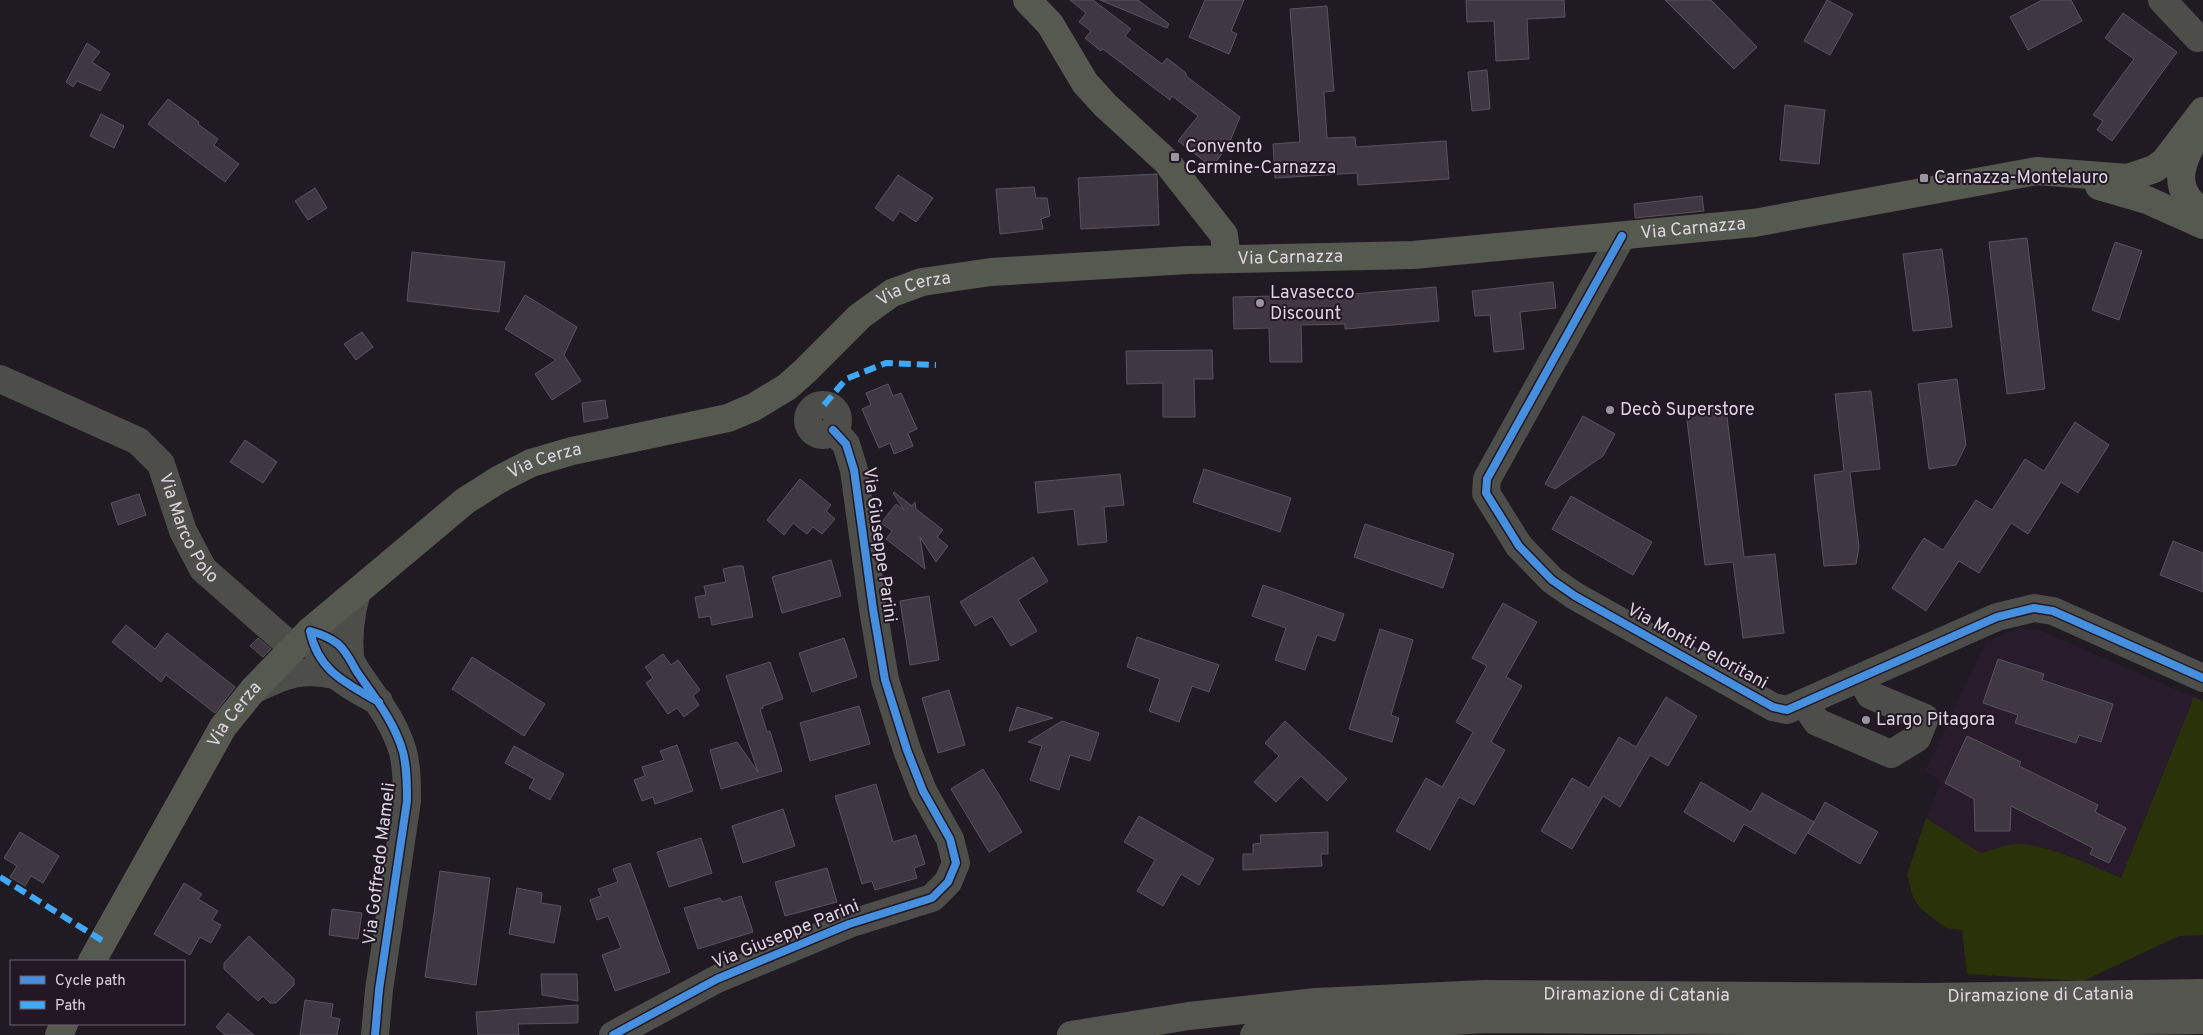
<svg xmlns="http://www.w3.org/2000/svg" width="2203" height="1035" viewBox="0 0 2203 1035" font-family="Overpass,sans-serif">
  <style>
    .built { fill: #271b2c }
    .green { fill: #2a320a }
    .building { fill: #3f3742; stroke: #59545b }
    .lines { fill: none; stroke-linecap: round; stroke-linejoin: round }
    .minor { stroke: #4d4e49; stroke-width: 28 }
    .major { stroke: #565950; stroke-width: 28 }
    .highway { stroke: #53554e; stroke-width: 28 }
    .quiet { stroke: #3fa9f5; stroke-width: 6; stroke-dasharray: 12 6; stroke-linecap: butt }
    .cycleway-casing { stroke: #211725; stroke-width: 11 }
    .cycleway { stroke: #468fdf; stroke-width: 8 }
    .poi-dot { fill: #9b949e; stroke: #211725; stroke-width: 2 }
    .labels { text-anchor: middle; dominant-baseline: central; stroke-width: 4; stroke-linejoin: round; paint-order: stroke }
    .poi-label { font-size: 18px; fill: #ddd6e0; stroke: #211725; text-anchor: start }
    .street-label { font-size: 18px; fill: #ddd6e0; stroke: #211725 }
  </style>
  <rect width="100%" height="100%" fill="#201a22"/>
  <path class="built" d="M2019 628 2037 629 2194 697 2121 878 2071 856 2030 846 2015 844 1981 853 1926 818 1940 785 1939 780 1925 771 1986 641Z"/>
  <path class="green" d="M2194 697 2203 701V935L2179 936 2083 981 1967 974 1962 930 1946 928 1920 908 1913 897 1907 875 1926 818 1981 853C1992 850 2004 845 2015 844 2045 843 2094 866 2121 878Z"/>
  <path class="building" d="M1070 0H1093L1131 29 1125 36 1162 64 1167 58 1186 73V76L1240 117 1228 146 1212 167 1178 141 1198 116 1172 96 1170 100 1103 49 1101 51 1085 38 1091 31 1079 22 1086 13Z
    M1100 0H1138L1169 24 1167 28Z
    M1205 0H1244L1231 31 1237 34 1229 54 1189 37Z
    M1466 0H1564L1565 17 1527 19 1529 59 1496 61 1494 21 1467 22Z
    M1665 0H1711L1757 47 1734 69Z
    M1827 0 1853 14 1830 55 1804 41Z
    M2042 0H2071L2082 21 2028 50 2010 17Z
    M1327 6 1334 91 1324 92 1327 138 1355 137 1356 147 1446 141 1449 179 1358 185 1357 173 1275 178 1273 144 1300 142 1290 9Z
    M2123 13 2177 52 2112 141 2097 130 2103 121 2093 115 2134 59 2105 38Z
    M87 43 100 52 92 62 110 74 100 91 77 81 73 87 66 82Z
    M1487 70 1490 109 1472 111 1468 72Z
    M168 99 199 122 198 124 218 139 214 145 239 164 225 182 148 124Z
    M1785 105 1825 110 1819 164 1780 160Z
    M101 114 124 126 114 148 90 136Z
    M1157 174 1159 225 1081 229 1078 178Z
    M898 175 933 198 916 222 900 211 893 221 875 208Z
    M1034 187 1036 198H1047L1050 216 1041 219 1043 229 1000 234 996 189Z
    M315 188 327 208 308 220 295 201Z
    M1702 196 1704 211 1635 218 1634 204Z
    M2027 238 2045 389 2007 394 1989 242Z
    M2115 242 2142 251 2119 320 2092 310Z
    M1942 249 1952 327 1913 331 1903 254Z
    M412 252 505 262 499 312 407 301Z
    M1553 282 1556 308 1520 312 1524 349 1494 352 1490 315 1475 316 1472 291Z
    M1436 287 1439 321 1345 329V324L1301 325 1302 362H1270L1269 328 1234 329 1233 297 1319 295V297Z
    M525 295 577 327 564 355 581 381 552 400 535 374 556 360 505 329Z
    M362 332 373 347 356 360 344 344Z
    M1212 350 1213 379H1194L1195 417H1163V383L1127 384 1126 351Z
    M1957 379 1966 445 1956 465 1929 469 1918 384Z
    M888 384 893 396 901 393 917 429 908 433 913 446 894 454 890 443 879 448 862 409 871 405 866 393Z
    M1871 391 1880 469 1850 472 1859 547 1856 564 1824 566 1814 475 1844 471 1835 394Z
    M605 400 608 418 584 422 582 403Z
    M1726 408 1744 557 1775 554 1784 633 1743 638 1733 562 1705 565 1686 413Z
    M1583 416 1615 434 1603 456 1555 489 1545 484Z
    M2075 422 2109 445 2078 493 2061 482 2028 534 2011 523 1979 573 1959 561 1926 611 1892 588 1924 538 1943 550 1976 500 1992 510 2025 459 2044 471Z
    M245 440 277 462 263 483 230 462Z
    M1204 469 1291 498 1280 532 1193 502Z
    M1120 474 1124 505 1104 507 1107 542 1078 545 1074 509 1038 513 1035 482Z
    M800 479 831 505 826 511 835 519 822 534 813 527 807 534 793 523 784 535 767 520Z
    M894 492 912 506 915 502 916 509 943 530 937 537 948 546 936 562 920 537 925 569 886 539 892 531 881 523 896 504 904 510 893 493Z
    M139 494 146 515 118 525 111 503Z
    M1571 496 1652 542 1633 575 1552 529Z
    M1365 524 1454 554 1443 588 1354 557Z
    M2173 541 2203 553V592L2160 575Z
    M1033 557 1048 581 1018 600 1037 631 1011 646 992 616 975 626 960 602Z
    M831 560 841 596 782 613 772 577Z
    M736 566H743L753 617 712 625 710 616 699 618 695 597 706 595 704 586 726 582 723 569Z
    M1263 585 1344 614 1335 641 1317 635 1305 670 1275 660 1286 628 1252 616Z
    M929 596 939 660 910 665 900 601Z
    M1503 603 1537 622 1506 677 1522 686 1491 742 1505 750 1474 805 1459 797 1430 850 1396 831 1426 778 1442 787 1473 732 1456 722 1487 666 1472 658Z
    M126 625 155 649 167 633 235 687 215 713 166 675 161 682 112 642Z
    M1380 629 1413 640 1391 715 1399 718 1392 742 1349 729Z
    M1137 637 1219 665 1209 692 1192 686 1179 722 1149 711 1160 679 1127 667Z
    M258 638 271 649 263 657 250 646Z
    M844 638 857 677 812 692 799 653Z
    M663 654 671 665 678 660 700 690 693 696 699 705 684 717 677 708 668 714 646 683 653 678 645 667Z
    M472 657 545 704 524 736 452 689Z
    M1998 659 2044 674 2042 680 2113 704 2101 742 2079 735 2076 743 2015 723 2018 715 1983 703Z
    M770 662 783 699 763 706V708L760 709 767 732 770 731 782 771 721 789 710 750 737 742 758 772 726 676Z
    M949 690 965 745 938 753 922 698Z
    M1666 697 1697 716 1668 766 1650 755 1620 807 1603 796 1572 849 1541 831 1572 778 1589 788 1619 737 1636 747Z
    M859 706 870 744 810 761 800 723Z
    M1017 707 1053 718 1009 731Z
    M1062 721 1099 733 1090 761 1070 755 1059 790 1030 780 1042 746 1028 742Z
    M1285 721 1347 779 1327 801 1301 776 1276 802 1254 782 1279 756 1265 743Z
    M1967 736 2021 762 2019 766 2098 805 2095 812 2126 828 2109 863 2090 854 2093 848 2011 806 2010 831H1975L1974 799 1945 783Z
    M677 745 693 791 655 804 653 797 642 801 634 780 645 776 642 767 664 760 660 751Z
    M514 746 564 774 550 800 529 788 534 779 505 763Z
    M983 769 1022 832 989 852 951 789Z
    M1701 782 1751 812 1762 793 1814 822 1795 854 1744 824 1734 842 1684 812Z
    M876 784 893 842 916 835 925 864 914 868 917 878 875 890 872 881 862 884 835 796Z
    M1825 802 1878 832 1860 864 1808 833Z
    M783 809 795 846 743 863 732 826Z
    M1139 816 1214 859 1199 885 1181 874 1163 906 1137 891 1155 860 1124 842Z
    M20 832 59 856 43 883 31 876 25 886 10 877 17 866 4 858Z
    M1328 832V854H1321L1322 866 1243 870V854H1253V844L1261 843 1260 835Z
    M701 838 712 873 669 887 657 852Z
    M630 863 670 972 615 991 602 955 621 948 608 916 597 920 590 900 601 896 598 889 618 882 613 869Z
    M827 868 837 902 785 916 775 882Z
    M440 871 490 878 476 985 425 977Z
    M184 883 202 894 198 899 218 911 212 920 221 925 211 943 200 937 190 955 154 934Z
    M517 888 542 893 541 903 561 906 554 943 509 934Z
    M741 896 753 932 698 949 684 908 720 898 722 902Z
    M332 909 362 913 358 939 329 935Z
    M249 936 294 979V985L276 1003H270L263 996 258 1001 224 969V963Z
    M541 974H577L578 1001 542 995Z
    M305 1000 333 1004 331 1017 340 1019 337 1035H300Z
    M578 1005V1023L518 1024 519 1035H478L476 1012Z
    M228 1013 254 1035H225L216 1027Z"/>
  <g class="lines">
    <g class="minor">
      <path d="M2162 0 2198 38"/>
      <path d="M1622 236 1487 479 1486 493 1519 546 1552 580 1575 596 1773 707 1787 710 1997 617 2034 608 2053 611 2203 678"/>
      <path id="s1" d="M0 379 138 441 161 464 183 531 203 569 293 648"/>
      <circle cx="823" cy="420" r="15"/>
      <path d="M350 658C348 635 350 615 357 592"/>
      <path d="M253 690C287 674 301 667 339 676"/>
      <path d="M1804 703 1817 722 1891 754 1917 738 1925 718 1870 695 1861 678"/>
      <path d="M375 1035 379 990 407 801C407 784 407 768 403 752 394 721 375 698 357 672 351 662 347 652 338 644 329 637 321 634 310 631 318 671 346 683 379 702"/>
      <path d="M613 1035 717 979 849 924 932 898 948 882 956 863 950 839 923 791 907 750 885 680 873 609 854 470 846 444 833 430"/>
    </g>
    <g class="major">
      <path d="M1027 0 1050 24 1085 83 1105 105 1167 162 1176 174 1224 235 1227 259"/>
      <path d="M2196 137C2179 165 2171 191 2203 212"/>
      <path d="M2099 186 2147 200 2203 225"/>
      <path id="s2" d="M92 961 223 727 253 690 310 631 465 501 498 480 531 463 572 451 728 418 754 407 787 387 805 371 860 316 892 293 922 282 991 272 1188 260 1413 255 1754 223 2037 171 2128 178 2154 169 2164 162 2203 111"/>
      <path d="M59 1035 64 1024"/>
    </g>
    <g class="highway">
      <path id="s3" d="M1071 1035 1189 1016 1316 1002 1484 994 1927 997 2203 993"/>
      <path d="M1254 1035 1318 1029 1487 1019 1998 1023 2203 1020"/>
    </g>
    <path class="quiet" d="M824 405 846 379 886 363 936 365
      M0 877 103 941"/>
    <defs>
      <path id="cycleway" d="M1622 236 1487 479 1486 493 1519 546 1552 580 1575 596 1773 707 1787 710 1997 617 2034 608 2053 611 2203 678
        M375 1035 379 990 407 801C407 784 407 768 403 752 394 721 375 698 357 672 351 662 347 652 338 644 329 637 321 634 310 631 318 671 346 683 379 702
        M613 1035 717 979 849 924 932 898 948 882 956 863 950 839 923 791 907 750 885 680 873 609 854 470 846 444 833 430"/>
    </defs>
    <use href="#cycleway" class="cycleway-casing"/>
    <use href="#cycleway" class="cycleway"/>
  </g>
  <g class="poi-dot">
    <rect x="1170" y="152" width="10" height="10" rx="2.5"/>
    <rect x="1919" y="173" width="10" height="10" rx="2.5"/>
    <circle cx="1260" cy="303" r="5"/>
    <circle cx="1610" cy="410" r="5"/>
    <circle cx="1866" cy="720" r="5"/>
  </g>
  <g class="labels">
    <g class="poi-label">
      <text x="1185" y="147">Convento<tspan x="1185" dy="21">Carmine-Carnazza</tspan></text>
      <text x="1934" y="178">Carnazza-Montelauro</text>
      <text x="1270" y="293">Lavasecco<tspan x="1270" dy="21">Discount</tspan></text>
      <text x="1620" y="410">Decò Superstore</text>
      <text x="1876" y="720">Largo Pitagora</text>
    </g>
    <g class="street-label">
      <text stroke="none"><textPath href="#s2" startOffset="1892">Via Carnazza</textPath></text>
      <text stroke="none"><textPath href="#s2" startOffset="1488">Via Carnazza</textPath></text>
      <text stroke="none"><textPath href="#s2" startOffset="1109">Via Cerza</textPath></text>
      <text stroke="none"><textPath href="#s2" startOffset="690">Via Cerza</textPath></text>
      <text stroke="none"><textPath href="#s1" startOffset="254">Via Marco Polo</textPath></text>
      <text transform="translate(879 545) rotate(82)">Via Giuseppe Parini</text>
      <text transform="translate(1697 647) rotate(29)">Via Monti Peloritani</text>
      <text stroke="none"><textPath href="#s2" startOffset="285">Via Cerza</textPath></text>
      <text transform="translate(380 864) rotate(-83)">Via Goffredo Mameli</text>
      <text transform="translate(786 935) rotate(-22)">Via Giuseppe Parini</text>
      <text stroke="none"><textPath href="#s3" startOffset="568">Diramazione di Catania</textPath></text>
      <text stroke="none"><textPath href="#s3" startOffset="972">Diramazione di Catania</textPath></text>
    </g>
  </g>
  <rect x="10" y="960" width="175" height="65" fill="#211725" stroke="#6c6370"/>
  <rect x="20" y="976" width="25" height="8" fill="#468fdf" stroke="#6c6370"/>
  <text x="55" y="985" font-size="15" fill="#ddd6e0">Cycle path</text>
  <rect x="20" y="1001" width="25" height="8" fill="#3fa9f5" stroke="#6c6370"/>
  <text x="55" y="1010" font-size="15" fill="#ddd6e0">Path</text>
</svg>
